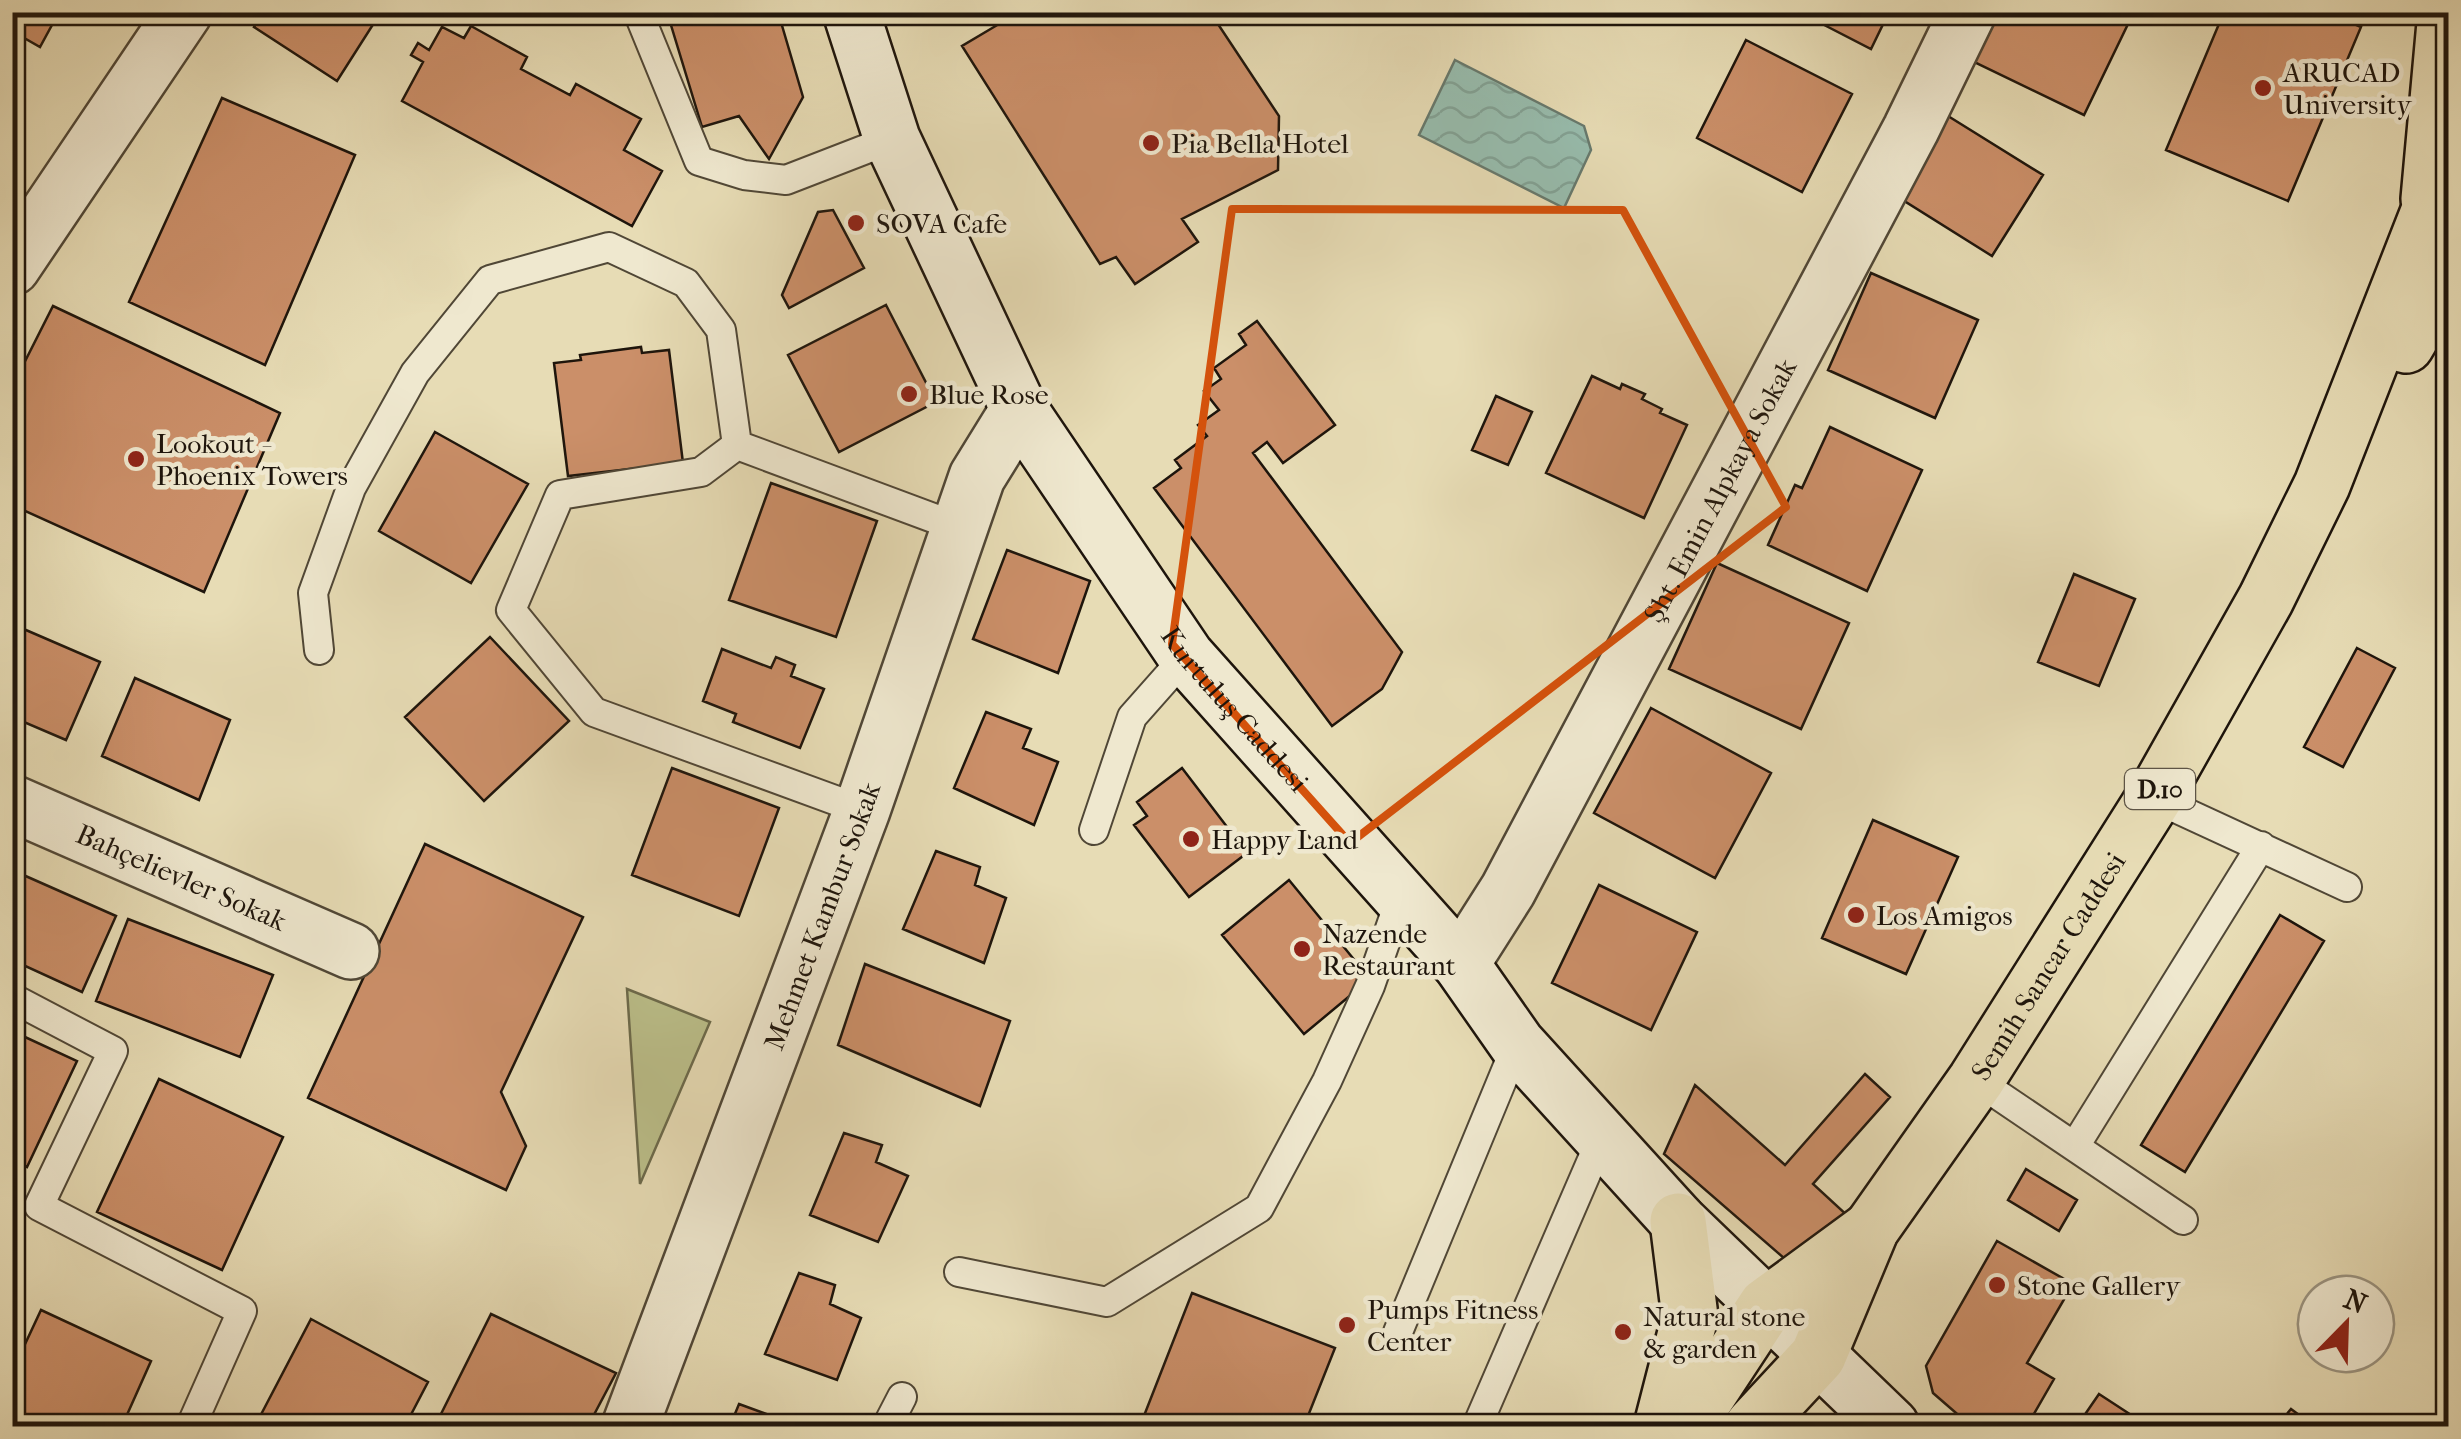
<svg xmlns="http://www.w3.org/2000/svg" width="2461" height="1439" viewBox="0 0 2461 1439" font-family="'IM FELL French Canon',serif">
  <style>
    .park { fill: #bbbf8a; stroke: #6c6a4b; stroke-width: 2.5 }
    .water { fill: url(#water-waves); stroke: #67796d; stroke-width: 2.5 }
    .building { fill: #cb8f69; stroke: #1e150c; stroke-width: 2.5 }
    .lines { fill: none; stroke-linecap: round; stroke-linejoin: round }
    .lane-casing { stroke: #504736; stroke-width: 32 }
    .street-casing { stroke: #504736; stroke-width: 60 }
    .secondary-casing { stroke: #1e150c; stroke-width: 60 }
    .primary-casing { stroke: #1e150c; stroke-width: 60 }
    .lane { stroke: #efe8cf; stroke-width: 28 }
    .street { stroke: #efe8cf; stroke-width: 55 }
    .secondary { stroke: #efe8cf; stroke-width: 55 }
    .primary { stroke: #e7dcb5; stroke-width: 55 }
    .marked { fill: none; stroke: #d4520c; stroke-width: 8; stroke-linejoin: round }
    .poi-dot { fill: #8f2418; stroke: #efe8cf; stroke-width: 4 }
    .labels { text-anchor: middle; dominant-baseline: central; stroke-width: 9; stroke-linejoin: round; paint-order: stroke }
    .shield { fill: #efe8cf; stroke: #5d5446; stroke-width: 2.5 }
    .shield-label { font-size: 25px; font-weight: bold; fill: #1e150c }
    .poi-label { font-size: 28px; fill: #1e150c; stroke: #efe8cf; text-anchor: start }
    .street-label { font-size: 28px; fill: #1e150c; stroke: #efe8cf }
  </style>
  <defs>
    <pattern id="water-waves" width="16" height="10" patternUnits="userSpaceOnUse" patternTransform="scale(2.5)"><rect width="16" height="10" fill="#97bcad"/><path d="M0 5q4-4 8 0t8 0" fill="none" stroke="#82a194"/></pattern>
  </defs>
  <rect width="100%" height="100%" fill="#e7dcb5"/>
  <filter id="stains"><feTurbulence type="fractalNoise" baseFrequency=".002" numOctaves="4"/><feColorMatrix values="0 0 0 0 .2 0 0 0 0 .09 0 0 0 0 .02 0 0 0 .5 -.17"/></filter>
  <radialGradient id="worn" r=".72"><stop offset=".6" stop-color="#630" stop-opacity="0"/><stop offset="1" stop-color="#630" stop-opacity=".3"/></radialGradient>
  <path class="park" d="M627 989 710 1022 640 1184Z"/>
  <path class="water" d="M1455 60 1584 126 1591 150 1564 208 1419 135Z"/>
  <path class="building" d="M12 12H59L40 47 12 31Z
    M263 12H381L337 81 254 27Z
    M667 12H778L803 97 769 159 739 116 702 127Z
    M990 12H1210L1279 116 1278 170 1182 219 1198 242 1135 284 1116 257 1100 264 962 46 999 24Z
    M1799 12H1889L1871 49Z
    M1998 12H2105L2128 24 2084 115 1974 62Z
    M2224 12H2327L2361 27 2288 201 2166 150Z
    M471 26 527 57 521 69 570 95 576 84 641 119 624 150 662 171 632 226 402 101 423 62 411 55 418 43 429 50 442 27 464 38Z
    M1746 40 1852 94 1802 192 1697 138Z
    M222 98 355 155 265 365 129 302Z
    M1948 116 2043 175 1992 256 1898 197Z
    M833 210 864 268 789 308 782 295 818 212Z
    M1871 273 1978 320 1935 418 1828 370Z
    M886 305 936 402 839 452 788 355Z
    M53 306 280 413 204 592 12 505V387Z
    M1257 321 1335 425 1283 463 1267 442 1253 453 1402 652 1382 689 1332 726 1154 488 1181 468 1175 460 1207 436 1198 425 1219 410 1204 391 1221 379 1214 368 1246 345 1239 334Z
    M641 347 642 353 669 350 683 463 568 476 554 363 581 360 580 355Z
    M1592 376 1620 389 1622 384 1645 394 1642 399 1662 409 1660 413 1687 425 1644 518 1546 473Z
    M1496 396 1532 412 1508 465 1472 450Z
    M1830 427 1922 470 1867 591 1768 545 1795 485 1802 488Z
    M435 432 528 484 471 583 379 531Z
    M771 483 877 521 836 637 729 600Z
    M1007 550 1090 581 1058 673 973 639Z
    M1717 563 1849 623 1801 729 1669 669Z
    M2074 574 2135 599 2099 686 2038 662Z
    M12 624 100 662 66 740 12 717Z
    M490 637 569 721 484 801 405 717Z
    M2357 648 2395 668 2343 767 2304 747Z
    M722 649 771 668 776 657 795 665 791 676 824 689 800 748 733 722 736 714 703 701Z
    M135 678 230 720 199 800 102 756Z
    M1651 708 1771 773 1715 878 1594 813Z
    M986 712 1031 729 1023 748 1058 762 1034 825 954 788Z
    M672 768 779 808 739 916 632 875Z
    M1182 768 1247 853 1189 897 1134 825 1147 816 1137 802Z
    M1873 820 1958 857 1906 974 1822 938Z
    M425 844 583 917 501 1092 526 1146 506 1190 308 1098Z
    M936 851 980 867 975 885 1006 898 984 963 903 929Z
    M12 870 116 916 82 992 12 960Z
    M1289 880 1370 979 1304 1034 1222 935Z
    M1599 885 1697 932 1651 1030 1552 983Z
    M2280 915 2324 941 2185 1172 2141 1145Z
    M128 919 273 975 240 1057 96 1001Z
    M865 964 1010 1021 980 1106 838 1045Z
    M12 1031 77 1061 27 1167 12 1160Z
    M1865 1074 1890 1097 1813 1184 1849 1217 1800 1272 1664 1154 1695 1085 1785 1165Z
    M159 1079 283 1137 222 1270 97 1212Z
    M844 1133 882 1145 876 1162 908 1176 878 1242 810 1215Z
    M2026 1169 2077 1200 2059 1231 2008 1200Z
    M1997 1241 2073 1284 2027 1363 2054 1379 2027 1426H1971L1933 1393 1926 1366Z
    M799 1273 835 1285 830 1304 861 1318 837 1380 765 1354Z
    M1192 1293 1335 1348 1304 1426H1140Z
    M41 1310 151 1361 122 1426 12 1425V1372Z
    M491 1314 616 1373 588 1426H435Z
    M311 1319 428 1382 405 1426H255Z
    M2099 1394 2148 1426H2077Z
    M739 1404 799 1426H730Z
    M2291 1409 2314 1426H2277Z"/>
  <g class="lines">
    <defs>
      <path id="lane" d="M638 12 699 161 744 175 786 180 892 139
        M737 445 701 472 560 495 511 610 594 712 862 810
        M319 650 313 593 351 488 415 373 490 280 609 247 686 283 721 330 737 445 960 528
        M2154 798 2347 887
        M1094 830 1132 717 1186 656
        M12 998 113 1051 39 1206 242 1311 191 1426
        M1976 1080 2183 1220
        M2075 1146 2261 846
        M959 1272 1107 1302 1259 1208 1327 1081 1370 986 1401 897
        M1398 1332 1517 1044
        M887 1426 902 1397
        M1477 1426 1602 1137"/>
      <g id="street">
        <path d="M12 267 184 12"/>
        <path id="s1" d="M12 803 351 951"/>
        <path id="s2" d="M1461 964 1508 890 1911 129 1968 12"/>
        <path id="s3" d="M630 1426 862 810 977 477 1019 409"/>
      </g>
      <g id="secondary">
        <path id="s4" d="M851 12 892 139 1019 409 1186 656 1461 964 1517 1044 1678 1221 1891 1426"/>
      </g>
      <g id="primary">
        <path d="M2429 199 2446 12"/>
        <path d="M2406 345 2448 274"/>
        <path d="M1662 1426 1690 1317 1678 1221"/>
        <path d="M1687 1426 1766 1306 1871 1229"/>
        <path id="s5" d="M1753 1426 1818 1356 1871 1229 1976 1080 2154 798 2266 599 2322 485 2448 163"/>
      </g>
    </defs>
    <use href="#lane" class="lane-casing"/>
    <use href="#street" class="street-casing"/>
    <use href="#secondary" class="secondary-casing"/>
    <use href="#primary" class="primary-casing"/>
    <use href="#lane" class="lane"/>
    <use href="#street" class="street"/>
    <use href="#secondary" class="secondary"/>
    <use href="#primary" class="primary"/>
  </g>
  <path class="marked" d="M1232 209 1623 210 1786 507 1350 843 1172 644Z"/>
  <g class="poi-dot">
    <circle cx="2263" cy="88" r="10"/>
    <circle cx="1151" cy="143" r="10"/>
    <circle cx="856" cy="223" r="10"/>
    <circle cx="909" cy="394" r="10"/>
    <circle cx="136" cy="459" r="10"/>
    <circle cx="1191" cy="839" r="10"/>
    <circle cx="1856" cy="915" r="10"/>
    <circle cx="1302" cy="949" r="10"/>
    <circle cx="1997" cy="1285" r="10"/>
    <circle cx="1347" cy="1325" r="10"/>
    <circle cx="1623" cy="1332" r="10"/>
  </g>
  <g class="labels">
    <rect class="shield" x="2125" y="769" width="70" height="40" rx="8"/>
    <g class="shield-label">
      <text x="2160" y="789">D.10</text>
    </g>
    <g class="poi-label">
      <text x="2283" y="72">ARUCAD<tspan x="2283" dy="32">University</tspan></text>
      <text x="1171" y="143">Pia Bella Hotel</text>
      <text x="876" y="223">SOVA Cafe</text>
      <text x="929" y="394">Blue Rose</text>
      <text x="156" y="443">Lookout -<tspan x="156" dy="32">Phoenix Towers</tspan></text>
      <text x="1211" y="839">Happy Land</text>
      <text x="1876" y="915">Los Amigos</text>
      <text x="1322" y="933">Nazende<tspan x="1322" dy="32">Restaurant</tspan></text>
      <text x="2017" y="1285">Stone Gallery</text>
      <text x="1367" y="1309">Pumps Fitness<tspan x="1367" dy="32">Center</tspan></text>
      <text x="1643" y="1316">Natural stone<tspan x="1643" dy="32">&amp; garden</tspan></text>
    </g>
    <g class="street-label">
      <text stroke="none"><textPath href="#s2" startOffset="540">Şht. Emin Alpkaya Sokak</textPath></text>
      <text stroke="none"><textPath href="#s4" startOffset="802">Kurtuluş Caddesi</textPath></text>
      <text stroke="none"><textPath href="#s1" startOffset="185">Bahçelievler Sokak</textPath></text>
      <text stroke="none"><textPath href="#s3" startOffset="545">Mehmet Kambur Sokak</textPath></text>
      <text stroke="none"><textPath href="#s5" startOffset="550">Semih Sancar Caddesi</textPath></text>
    </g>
  </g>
  <rect width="2461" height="1439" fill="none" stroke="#e7dcb5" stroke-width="50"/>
  <rect x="15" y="15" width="2431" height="1409" fill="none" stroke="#1e150c" stroke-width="5"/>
  <rect x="25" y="25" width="2411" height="1389" fill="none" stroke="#1e150c" stroke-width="2.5"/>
  <g transform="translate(2346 1324) rotate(23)"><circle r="48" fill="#efe8cf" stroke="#9b9481" stroke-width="2.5"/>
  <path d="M0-8L18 38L0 25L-18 38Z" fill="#8f2418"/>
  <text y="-15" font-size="28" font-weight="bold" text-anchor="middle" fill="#1e150c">N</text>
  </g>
  <rect width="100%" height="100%" filter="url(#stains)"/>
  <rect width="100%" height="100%" fill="url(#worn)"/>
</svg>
